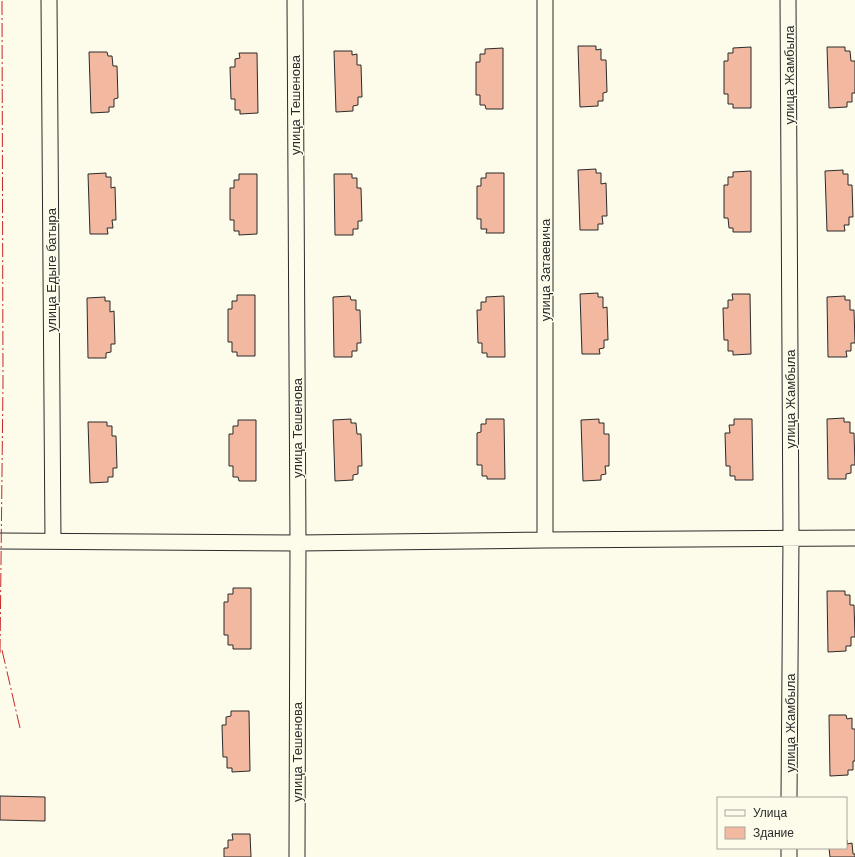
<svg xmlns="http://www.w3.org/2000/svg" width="855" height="857" viewBox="0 0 855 857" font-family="Arial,sans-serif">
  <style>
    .building { fill: #f2b8a0; stroke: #2b2b2b }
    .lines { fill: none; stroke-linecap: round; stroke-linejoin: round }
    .minor-casing { stroke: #2b2b2b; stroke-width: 17 }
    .minor { stroke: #fdfbea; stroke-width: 15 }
    .power { stroke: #c62828; stroke-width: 1; stroke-dasharray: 14 3 2 3; stroke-linecap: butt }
    .labels { text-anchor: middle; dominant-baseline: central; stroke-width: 3; stroke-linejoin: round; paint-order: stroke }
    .street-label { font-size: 13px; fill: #2b2b2b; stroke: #fdfbea }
  </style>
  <rect width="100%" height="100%" fill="#fdfbea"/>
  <path class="building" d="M578 46H596V50L601 49V60H606L607 92 603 93V101H598V106L580 107Z
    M751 47V108H733V104H728V94H724V61H728V53H733V48Z
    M827 47H845V51H850L851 61H855V93H852V102H847V107L829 108Z
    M503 48V109H486L485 105H480V95H476V62H480V54H485V49Z
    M334 51H352V55L357 54V65H361L362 97H358V105L353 106V111L336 112Z
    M89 52H107L108 56H112L113 66H117L118 98 114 99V107H109V112L91 113Z
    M239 53H257L258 113 240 114V110H235V99H231L230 67H235V59L240 58Z
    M596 169V173H601V184L606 183 607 216H602L603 224H598V230H580L578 170Z
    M843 170V174H848V185H852L853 217H849V225H844L845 231H827L825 171Z
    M751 171V232H733V228H729L728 218H724V185H728V177H733V172Z
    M106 173V177H111V188L115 187 116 220H112L113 228H107L108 234H90L88 174Z
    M486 173H504V233H486L487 229H481V219H477V186H481V178H486Z
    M239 174H257V234L239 235V231H234V220H230V188H234V180H239Z
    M334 174H352V178H357V188H361L362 221H358V229H353V235H335Z
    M598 293V297H603V308L607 307 608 340H604V348L599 349 600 354H582L580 294Z
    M732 294H750L751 354 733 355V351H728V340H724L723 308H728V300H733Z
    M237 295H255V356H237V352H232V342H228V309H232V301H237Z
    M350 296 351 300H356V310H360L361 343H357V351H352V357H334L333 297Z
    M504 296 505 357H487V353H482V343H478L477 310H481V302H486V297Z
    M845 296V300H850V310H854L855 343H851V351H846L847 357H828L827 297Z
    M105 297V301H110V312L114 311 115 344H111V352L106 353V358H88L87 298Z
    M844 418V422H850V433H854L855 465H851V473L846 474V479H828L827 419Z
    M351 419V423H356L357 434H361L362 466H358V474L353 475V480L335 481 333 420Z
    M486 419H504L505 479H487V476H482V465H477V433L481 432V424H486Z
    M599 419V423H604V434H609V466H605L606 474 601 475V480L583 481 581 420Z
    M734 419H752L753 480H735V476H730V466H726L725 433H730L729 425H734Z
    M238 420H256V481H239L238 477H233V466H229V434H233V426H238Z
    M88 422H107V426H112V436H116L117 468H113V477H108V482L90 483Z
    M233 588H251V649H233V645H228V635H224V602H228V594H233Z
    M827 591H845V595H850V605H854L855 637H851V646H846V651L828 652Z
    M231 711H249L250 771 232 772V768H227V757H223L222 725H226V717L231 716Z
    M829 715H846L847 719 852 718V729H855V761H853V770H848V775L830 776Z
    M0 796 45 797V821L0 820Z
    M232 834H250L251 857H224V848H228V840H233Z
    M846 840H847V844L852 843 853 854H855V857H830L829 848H846Z"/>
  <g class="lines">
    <defs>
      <path id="minor" d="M49 0 53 541
        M295 0 298 543 297 857
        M788 0 791 538 789 798
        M545 540V0
        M0 541 298 543 545 540 855 538
        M789 857V848"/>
    </defs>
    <use href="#minor" class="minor-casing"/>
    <use href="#minor" class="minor"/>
    <path class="power" d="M2 650 20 728
      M0 653 3 382 2 0"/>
  </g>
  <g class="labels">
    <g class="street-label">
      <text transform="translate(789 75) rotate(-90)">улица Жамбыла</text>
      <text transform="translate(295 105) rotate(-90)">улица Тешенова</text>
      <text transform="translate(51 270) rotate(-90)">улица Едыге батыра</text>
      <text transform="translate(545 270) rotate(-90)">улица Затаевича</text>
      <text transform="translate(790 399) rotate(-90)">улица Жамбыла</text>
      <text transform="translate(297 428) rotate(-90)">улица Тешенова</text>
      <text transform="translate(790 723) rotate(-90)">улица Жамбыла</text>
      <text transform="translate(297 752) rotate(-90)">улица Тешенова</text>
    </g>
  </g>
  <rect x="717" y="797" width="130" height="52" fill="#fdfbea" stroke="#a9a89e"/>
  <rect x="725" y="810" width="20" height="6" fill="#fdfbea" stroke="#a9a89e"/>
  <text x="753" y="817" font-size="12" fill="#2b2b2b">Улица</text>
  <rect x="725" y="827" width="20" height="12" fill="#f2b8a0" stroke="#a9a89e"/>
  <text x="753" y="837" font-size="12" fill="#2b2b2b">Здание</text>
</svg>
